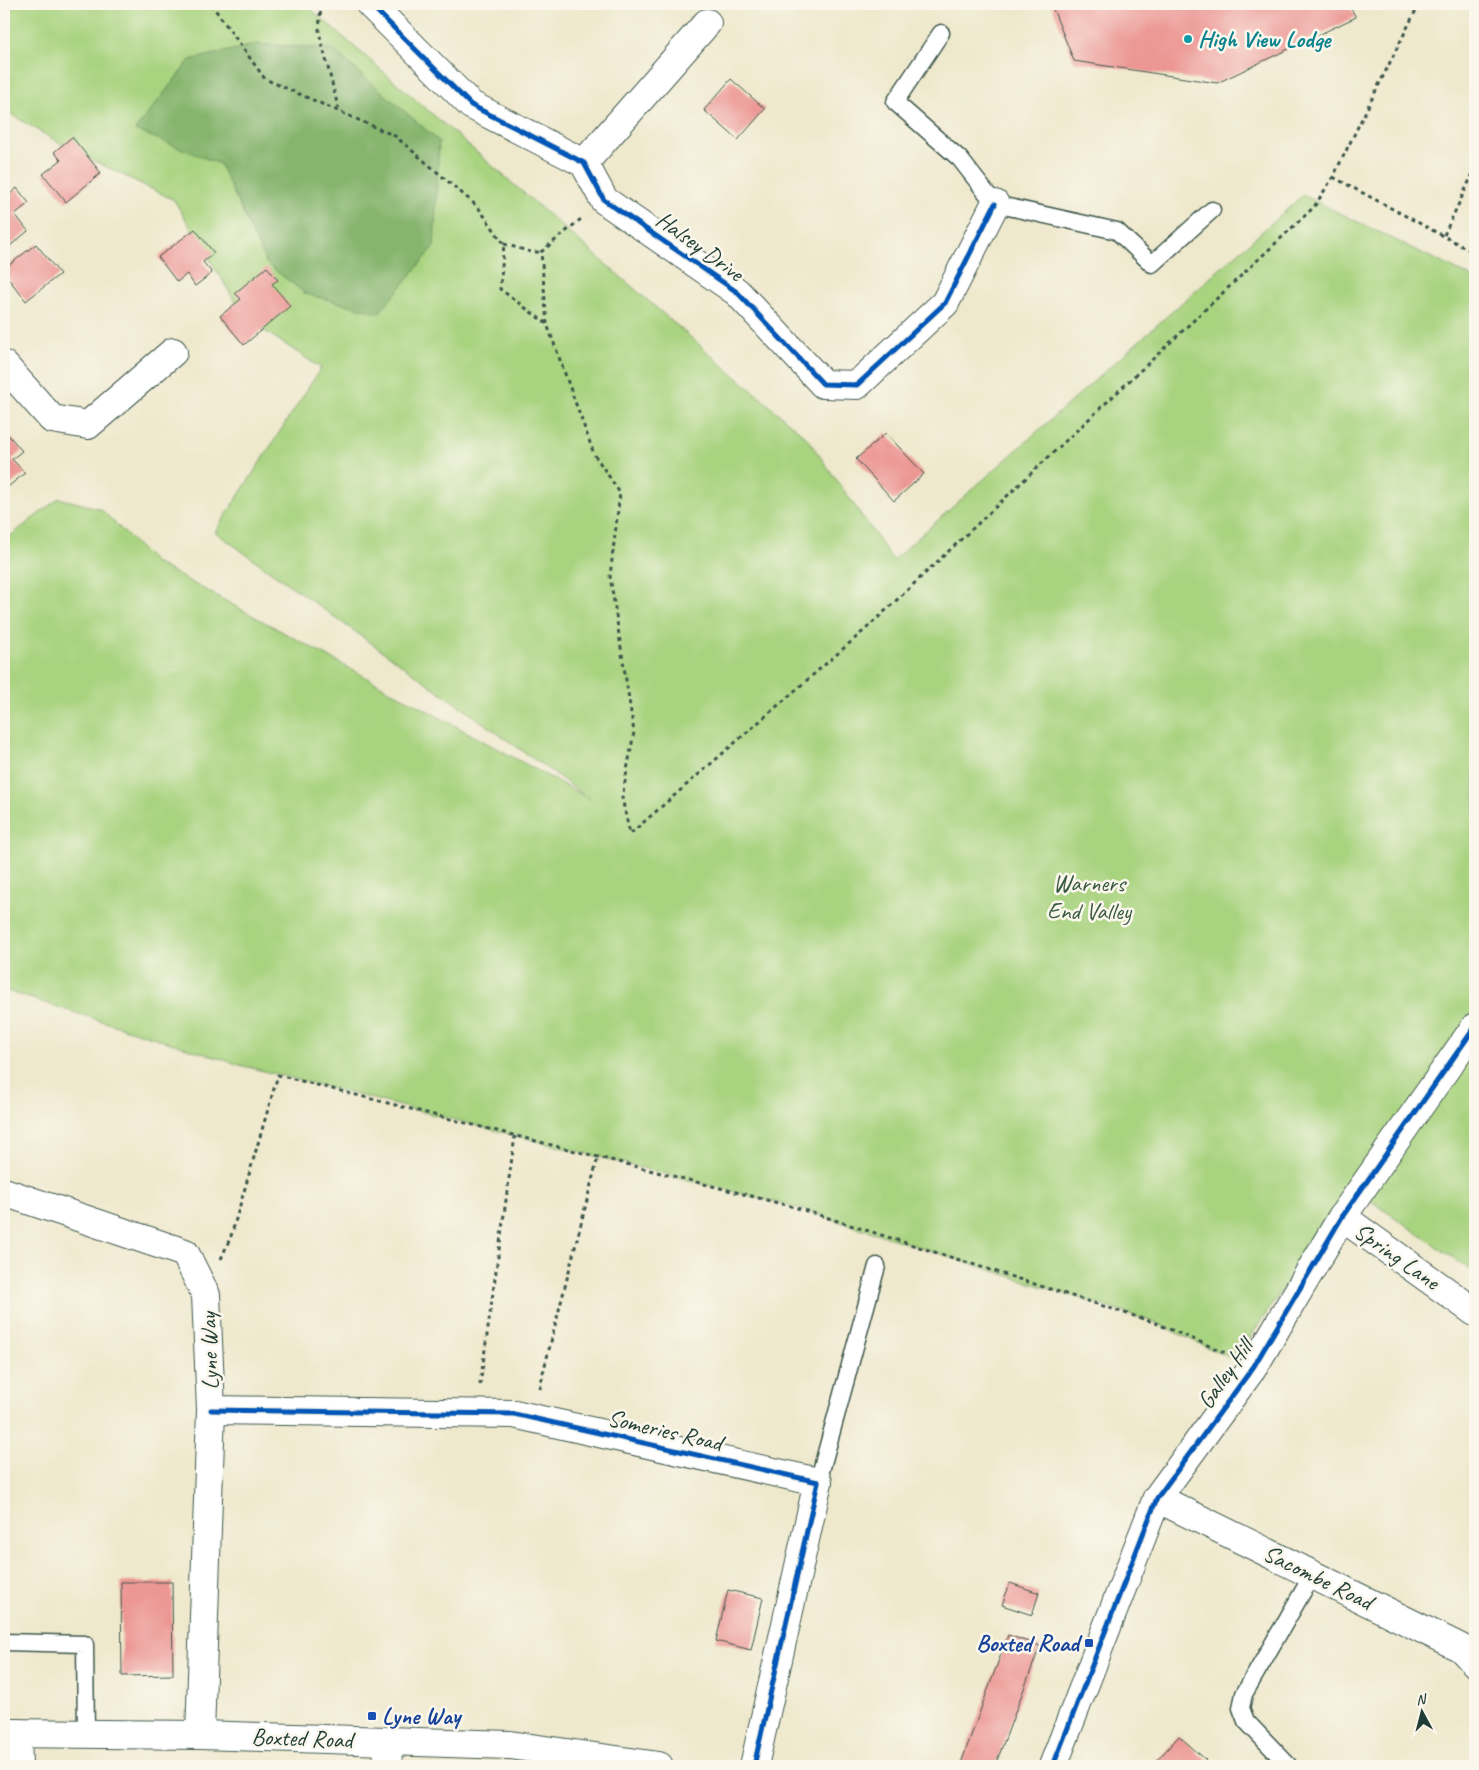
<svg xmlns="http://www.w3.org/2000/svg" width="1479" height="1770" viewBox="0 0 1479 1770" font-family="Caveat,sans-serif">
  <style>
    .green { fill: #a8d37f; stroke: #64885a }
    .forest { fill: #86b56e; stroke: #527951 }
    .building { fill: #ec9794 }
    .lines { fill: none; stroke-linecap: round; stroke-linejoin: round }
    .service-casing { stroke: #3e574b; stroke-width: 19 }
    .minor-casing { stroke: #3e574b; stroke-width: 30 }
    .tertiary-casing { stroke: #3e574b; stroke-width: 30 }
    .path { stroke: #3e574b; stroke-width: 3; stroke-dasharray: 4 4; stroke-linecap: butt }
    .service { stroke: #fff; stroke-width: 16 }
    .minor { stroke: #fff; stroke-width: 28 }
    .tertiary { stroke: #fff; stroke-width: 28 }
    .cycleway-casing { stroke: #fbf7ec; stroke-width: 8 }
    .cycleway { stroke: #0057b8; stroke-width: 5 }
    .culture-dot { fill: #0f9aa8; stroke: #fbf7ec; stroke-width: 2 }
    .transit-dot { fill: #1a4fb4; stroke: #fbf7ec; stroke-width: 2 }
    .labels { text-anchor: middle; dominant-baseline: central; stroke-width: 5; stroke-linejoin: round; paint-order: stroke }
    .culture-label { font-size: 24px; font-weight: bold; fill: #0d838f; stroke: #fbf7ec; text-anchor: start }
    .street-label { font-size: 24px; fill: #1f3d34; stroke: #fbf7ec }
    .park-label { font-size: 24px; fill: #3a5b43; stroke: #fbf7ec }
    .transit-label { font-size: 24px; font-weight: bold; fill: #164399; stroke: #fbf7ec; text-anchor: end }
  </style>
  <rect width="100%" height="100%" fill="#fbf7ec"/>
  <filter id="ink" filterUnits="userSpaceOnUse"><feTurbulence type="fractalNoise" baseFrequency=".02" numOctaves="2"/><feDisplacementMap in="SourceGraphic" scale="10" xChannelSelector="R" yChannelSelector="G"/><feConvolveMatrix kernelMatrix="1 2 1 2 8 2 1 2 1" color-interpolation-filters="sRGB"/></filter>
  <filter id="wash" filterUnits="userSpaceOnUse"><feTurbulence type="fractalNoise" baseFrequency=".0096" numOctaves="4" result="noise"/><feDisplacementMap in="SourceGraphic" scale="20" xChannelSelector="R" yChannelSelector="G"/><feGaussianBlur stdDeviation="1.12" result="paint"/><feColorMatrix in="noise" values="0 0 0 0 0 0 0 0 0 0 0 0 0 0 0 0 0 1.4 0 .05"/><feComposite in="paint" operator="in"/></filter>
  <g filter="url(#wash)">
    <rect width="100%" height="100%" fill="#eee8cc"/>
    <path class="green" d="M4 4H305L807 438 893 560 1303 195 1475 279V1273L1351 1187 1235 1360 1153 1322 794 1207 240 1065 4 990V541L59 498 101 509 154 562 590 799 215 532 321 368 245 318 174 200 66 147 4 110Z"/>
    <path class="forest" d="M258 44 332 49 439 141 434 247 379 313 306 294 267 264 220 164 135 130 190 60Z"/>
    <g id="blocks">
      <path class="building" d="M1051 4H1348L1356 17 1217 83 1074 61Z
        M731 79 765 109 738 140 704 110Z
        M72 137 101 173 66 202 43 174 61 160 54 152Z
        M17 188 29 203 15 214 28 231 4 251V199Z
        M195 229 214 253 203 262 212 273 195 286 187 274 177 282 158 257Z
        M36 244 60 274 26 301 4 273V269Z
        M267 267 278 280 272 284 290 306 244 345 220 316 241 299 235 293Z
        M6 432 22 451 12 459 25 473 4 490V434Z
        M886 433 924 474 894 501 856 459Z
        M121 1582H172L173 1675 122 1676Z
        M1010 1583 1039 1593 1032 1615 1002 1605Z
        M728 1590 763 1598 751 1650 716 1641Z
        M1008 1635 1040 1646 995 1766H960Z
        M1179 1736 1206 1760 1199 1766H1152Z"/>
    </g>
  </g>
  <g filter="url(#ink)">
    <use href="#blocks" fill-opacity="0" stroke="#3e574b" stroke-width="1"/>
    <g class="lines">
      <defs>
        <path id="service" d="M941 33 895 102 960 159 995 204 1117 231 1152 264 1212 210
          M818 1482 877 1266
          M4 1642 85 1644 86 1734
          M1289 1766 1246 1721 1241 1708 1244 1694 1313 1574"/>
        <path id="minor" d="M370 4 471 105 584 163 604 200 737 292 823 384 857 385 945 303 995 204
          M584 163 707 23
          M4 365 52 419 88 425 173 352
          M4 1192 185 1253 206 1295 211 1410 200 1735
          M1342 1217 1475 1312
          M211 1410 514 1414 818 1482 754 1766
          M1157 1498 1461 1648 1475 1663
          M17 1733 18 1766
          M387 1741 388 1766"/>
        <path id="tertiary" d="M4 1733 200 1735 510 1745 659 1766
          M1053 1766 1157 1498 1254 1366 1342 1217 1475 1027"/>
      </defs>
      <use href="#service" class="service-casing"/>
      <use href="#minor" class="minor-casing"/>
      <use href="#tertiary" class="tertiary-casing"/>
      <path class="path" d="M211 4 265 79 395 136 478 207 504 244 500 289 547 324 594 454 620 493 610 576 634 732 622 798 630 834 867 628 1314 207 1333 177 1419 4
        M321 4 319 32 339 111
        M1333 177 1475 253
        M1444 235 1475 169
        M504 244 531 252H541
        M547 324 541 252 581 219
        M221 1259 231 1236 278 1075 794 1207 1153 1322 1226 1353
        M480 1385 515 1136
        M540 1389 543 1373 598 1157"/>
      <use href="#service" class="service"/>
      <use href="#minor" class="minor"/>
      <use href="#tertiary" class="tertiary"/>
      <defs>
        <path id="cycleway" d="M370 4 471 105 584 163 604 200 737 292 823 384 857 385 945 303 995 204
          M211 1410 514 1414 818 1482 754 1766
          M1053 1766 1157 1498 1254 1366 1342 1217 1475 1027"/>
      </defs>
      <use href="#cycleway" class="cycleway-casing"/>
      <use href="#cycleway" class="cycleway"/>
    </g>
  </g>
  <circle class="culture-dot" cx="1188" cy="39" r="5"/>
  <g class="transit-dot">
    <rect x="1084" y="1638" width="10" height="10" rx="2.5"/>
    <rect x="367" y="1711" width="10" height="10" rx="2.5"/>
  </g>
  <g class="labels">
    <g class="culture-label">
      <text x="1198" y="39">High View Lodge</text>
    </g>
    <g class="street-label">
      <text transform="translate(700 246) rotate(36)">Halsey Drive</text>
      <text transform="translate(1397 1256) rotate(35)">Spring Lane</text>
      <text transform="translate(209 1351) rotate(-92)">Lyne Way</text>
      <text transform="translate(1225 1374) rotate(-55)">Galley Hill</text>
      <text transform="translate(665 1430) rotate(13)">Someries Road</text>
      <text transform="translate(1318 1577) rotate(26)">Sacombe Road</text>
      <text transform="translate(302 1738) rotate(2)">Boxted Road</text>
    </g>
    <g class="park-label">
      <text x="1089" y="883">Warners<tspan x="1089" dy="28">End Valley</tspan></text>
    </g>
    <g class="transit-label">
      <text x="1079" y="1643">Boxted Road</text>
      <text x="382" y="1716" text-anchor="start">Lyne Way</text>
    </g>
  </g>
  <rect width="1479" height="1770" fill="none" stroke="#fbf7ec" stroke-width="20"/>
  <g transform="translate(1422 1712) rotate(353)" stroke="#fbf7ec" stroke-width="4" paint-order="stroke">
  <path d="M0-4L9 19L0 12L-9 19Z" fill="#1f3d34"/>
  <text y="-8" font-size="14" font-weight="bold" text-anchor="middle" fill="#1f3d34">N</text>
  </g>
</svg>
